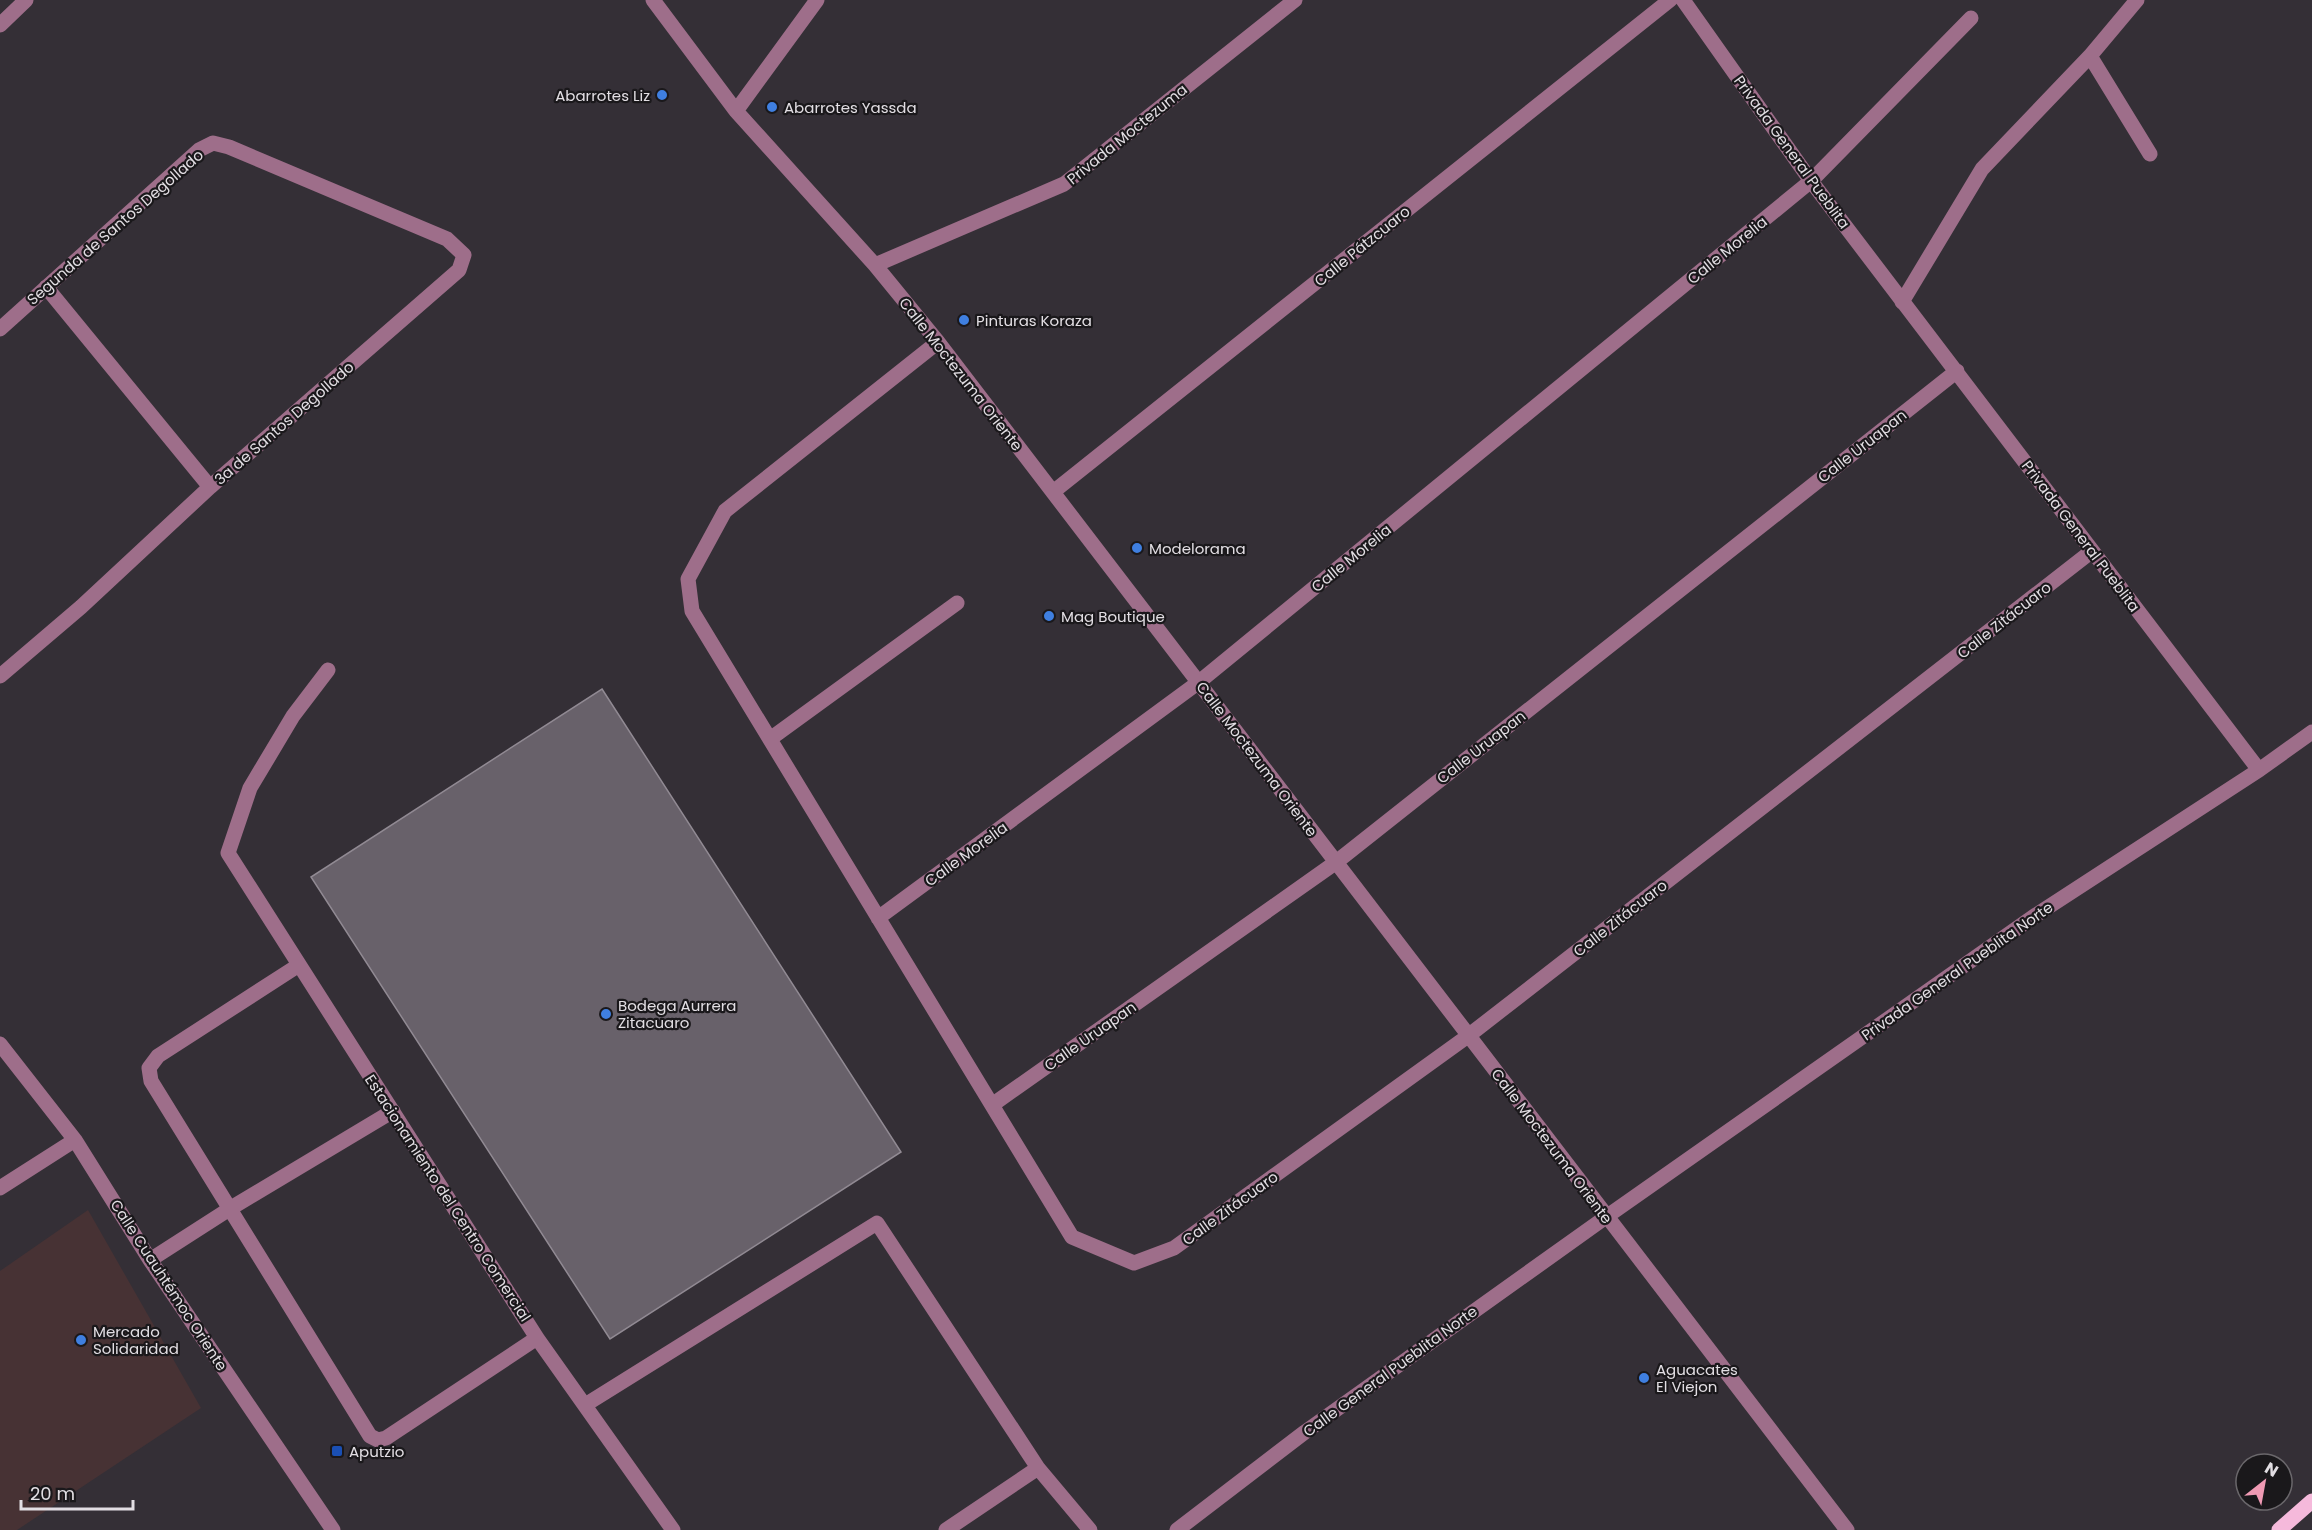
<svg xmlns="http://www.w3.org/2000/svg" width="2312" height="1530" viewBox="0 0 2312 1530" font-family="Poppins,sans-serif">
  <style>
    .commercial { fill: #473234 }
    .building { fill: #68616a; stroke: #918a93; stroke-width: 1.5 }
    .lines { fill: none; stroke-linecap: round; stroke-linejoin: round }
    .minor { stroke: #9e6e8a; stroke-width: 15 }
    .major { stroke: #f5b9db; stroke-width: 15 }
    .shop-dot { fill: #3f7fe0; stroke: #1a181b; stroke-width: 2 }
    .transit-dot { fill: #1a4fb4; stroke: #1a181b; stroke-width: 2 }
    .labels { text-anchor: middle; dominant-baseline: central; stroke-width: 4.5; stroke-linejoin: round; paint-order: stroke }
    .poi-label { font-size: 15px; fill: #e2dee3; stroke: #1a181b; text-anchor: start }
    .street-label { font-size: 15px; fill: #e2dee3; stroke: #1a181b }
  </style>
  <rect width="100%" height="100%" fill="#342f36"/>
  <path class="commercial" d="M88 1210 201 1408 17 1530H0V1271Z"/>
  <path class="building" d="M602 689 901 1152 610 1339 311 877Z"/>
  <g class="lines">
    <path class="minor" d="M653 0 736 111 875 265 938 342 1847 1530
      M1683 0 1811 181 2259 770
      M0 25 26 0
      M2090 56 2150 154
      M736 111 817 0
      M875 265 1064 184 1295 0
      M46 287 210 487
      M1902 302 1982 169 2090 56 2137 0
      M0 329 199 150 213 143 229 147 447 239 464 255 459 270 210 487 81 607 0 676
      M938 342 725 511 688 579 692 611 1072 1237 1134 1263 1174 1248 1468 1036 2092 551
      M1053 492 1670 0
      M328 670 293 716 250 788 228 853 537 1338 673 1530
      M770 739 957 603
      M878 918 1199 682 1811 181 1971 18
      M299 965 158 1056 149 1068 151 1081 370 1436 378 1440 386 1438 537 1338
      M0 1044 75 1140 150 1260 333 1530
      M992 1105 1335 863 1957 371
      M0 1188 75 1140
      M150 1260 231 1208 393 1111
      M585 1405 877 1223 1038 1468 1090 1530
      M946 1530 1038 1468
      M1177 1530 1305 1432 1606 1217 2036 915 2259 770 2312 732"/>
    <path class="major" d="M2279 1530 2312 1501"/>
  </g>
  <g class="shop-dot">
    <circle cx="662" cy="95" r="6"/>
    <circle cx="772" cy="107" r="6"/>
    <circle cx="964" cy="320" r="6"/>
    <circle cx="1137" cy="548" r="6"/>
    <circle cx="1049" cy="616" r="6"/>
    <circle cx="606" cy="1014" r="6"/>
    <circle cx="81" cy="1340" r="6"/>
    <circle cx="1644" cy="1378" r="6"/>
  </g>
  <rect class="transit-dot" x="331" y="1445" width="12" height="12" rx="3"/>
  <g class="labels">
    <g class="poi-label">
      <text x="650" y="95" text-anchor="end">Abarrotes Liz</text>
      <text x="784" y="107">Abarrotes Yassda</text>
      <text x="976" y="320">Pinturas Koraza</text>
      <text x="1149" y="548">Modelorama</text>
      <text x="1061" y="616">Mag Boutique</text>
      <text x="618" y="1005">Bodega Aurrera<tspan x="618" dy="17">Zitacuaro</tspan></text>
      <text x="93" y="1331">Mercado<tspan x="93" dy="17">Solidaridad</tspan></text>
      <text x="1656" y="1369">Aguacates<tspan x="1656" dy="17">El Viejon</tspan></text>
      <text x="349" y="1451">Aputzio</text>
    </g>
    <g class="street-label">
      <text transform="translate(1127 134) rotate(-39)">Privada Moctezuma</text>
      <text transform="translate(1792 152) rotate(54)">Privada General Pueblita</text>
      <text transform="translate(115 227) rotate(-41)">Segunda de Santos Degollado</text>
      <text transform="translate(1362 246) rotate(-39)">Calle Pátzcuaro</text>
      <text transform="translate(1727 250) rotate(-39)">Calle Morelia</text>
      <text transform="translate(961 374) rotate(52)">Calle Moctezuma Oriente</text>
      <text transform="translate(284 423) rotate(-41)">3a de Santos Degollado</text>
      <text transform="translate(1862 446) rotate(-38)">Calle Uruapan</text>
      <text transform="translate(2081 536) rotate(53)">Privada General Pueblita</text>
      <text transform="translate(1351 558) rotate(-39)">Calle Morelia</text>
      <text transform="translate(2004 620) rotate(-38)">Calle Zitácuaro</text>
      <text transform="translate(1481 747) rotate(-38)">Calle Uruapan</text>
      <text transform="translate(1257 759) rotate(53)">Calle Moctezuma Oriente</text>
      <text transform="translate(966 854) rotate(-36)">Calle Morelia</text>
      <text transform="translate(1620 918) rotate(-38)">Calle Zitácuaro</text>
      <text transform="translate(1957 971) rotate(-35)">Privada General Pueblita Norte</text>
      <text transform="translate(1090 1036) rotate(-35)">Calle Uruapan</text>
      <text transform="translate(1552 1146) rotate(53)">Calle Moctezuma Oriente</text>
      <text transform="translate(448 1198) rotate(57)">Estacionamiento del Centro Comercial</text>
      <text transform="translate(1230 1208) rotate(-36)">Calle Zitácuaro</text>
      <text transform="translate(169 1285) rotate(57)">Calle Cuauhtémoc Oriente</text>
      <text transform="translate(1390 1371) rotate(-36)">Calle General Pueblita Norte</text>
    </g>
  </g>
  <g transform="translate(2264 1482) rotate(31)"><circle r="28" fill="#1a181b" stroke="#6a676b" stroke-width="1.5"/>
  <path d="M0-4.5L10 22L0 15L-10 22Z" fill="#f09ab4"/>
  <text y="-9" font-size="16" font-weight="bold" text-anchor="middle" fill="#e2dee3">N</text>
  </g>
  <path d="M21 1500v9h112v-9" fill="none" stroke="#e2dee3" stroke-width="3"/>
  <text x="30" y="1500" font-size="18" fill="#e2dee3" stroke="#1a181b" stroke-width="4.5" paint-order="stroke">20 m</text>
</svg>
